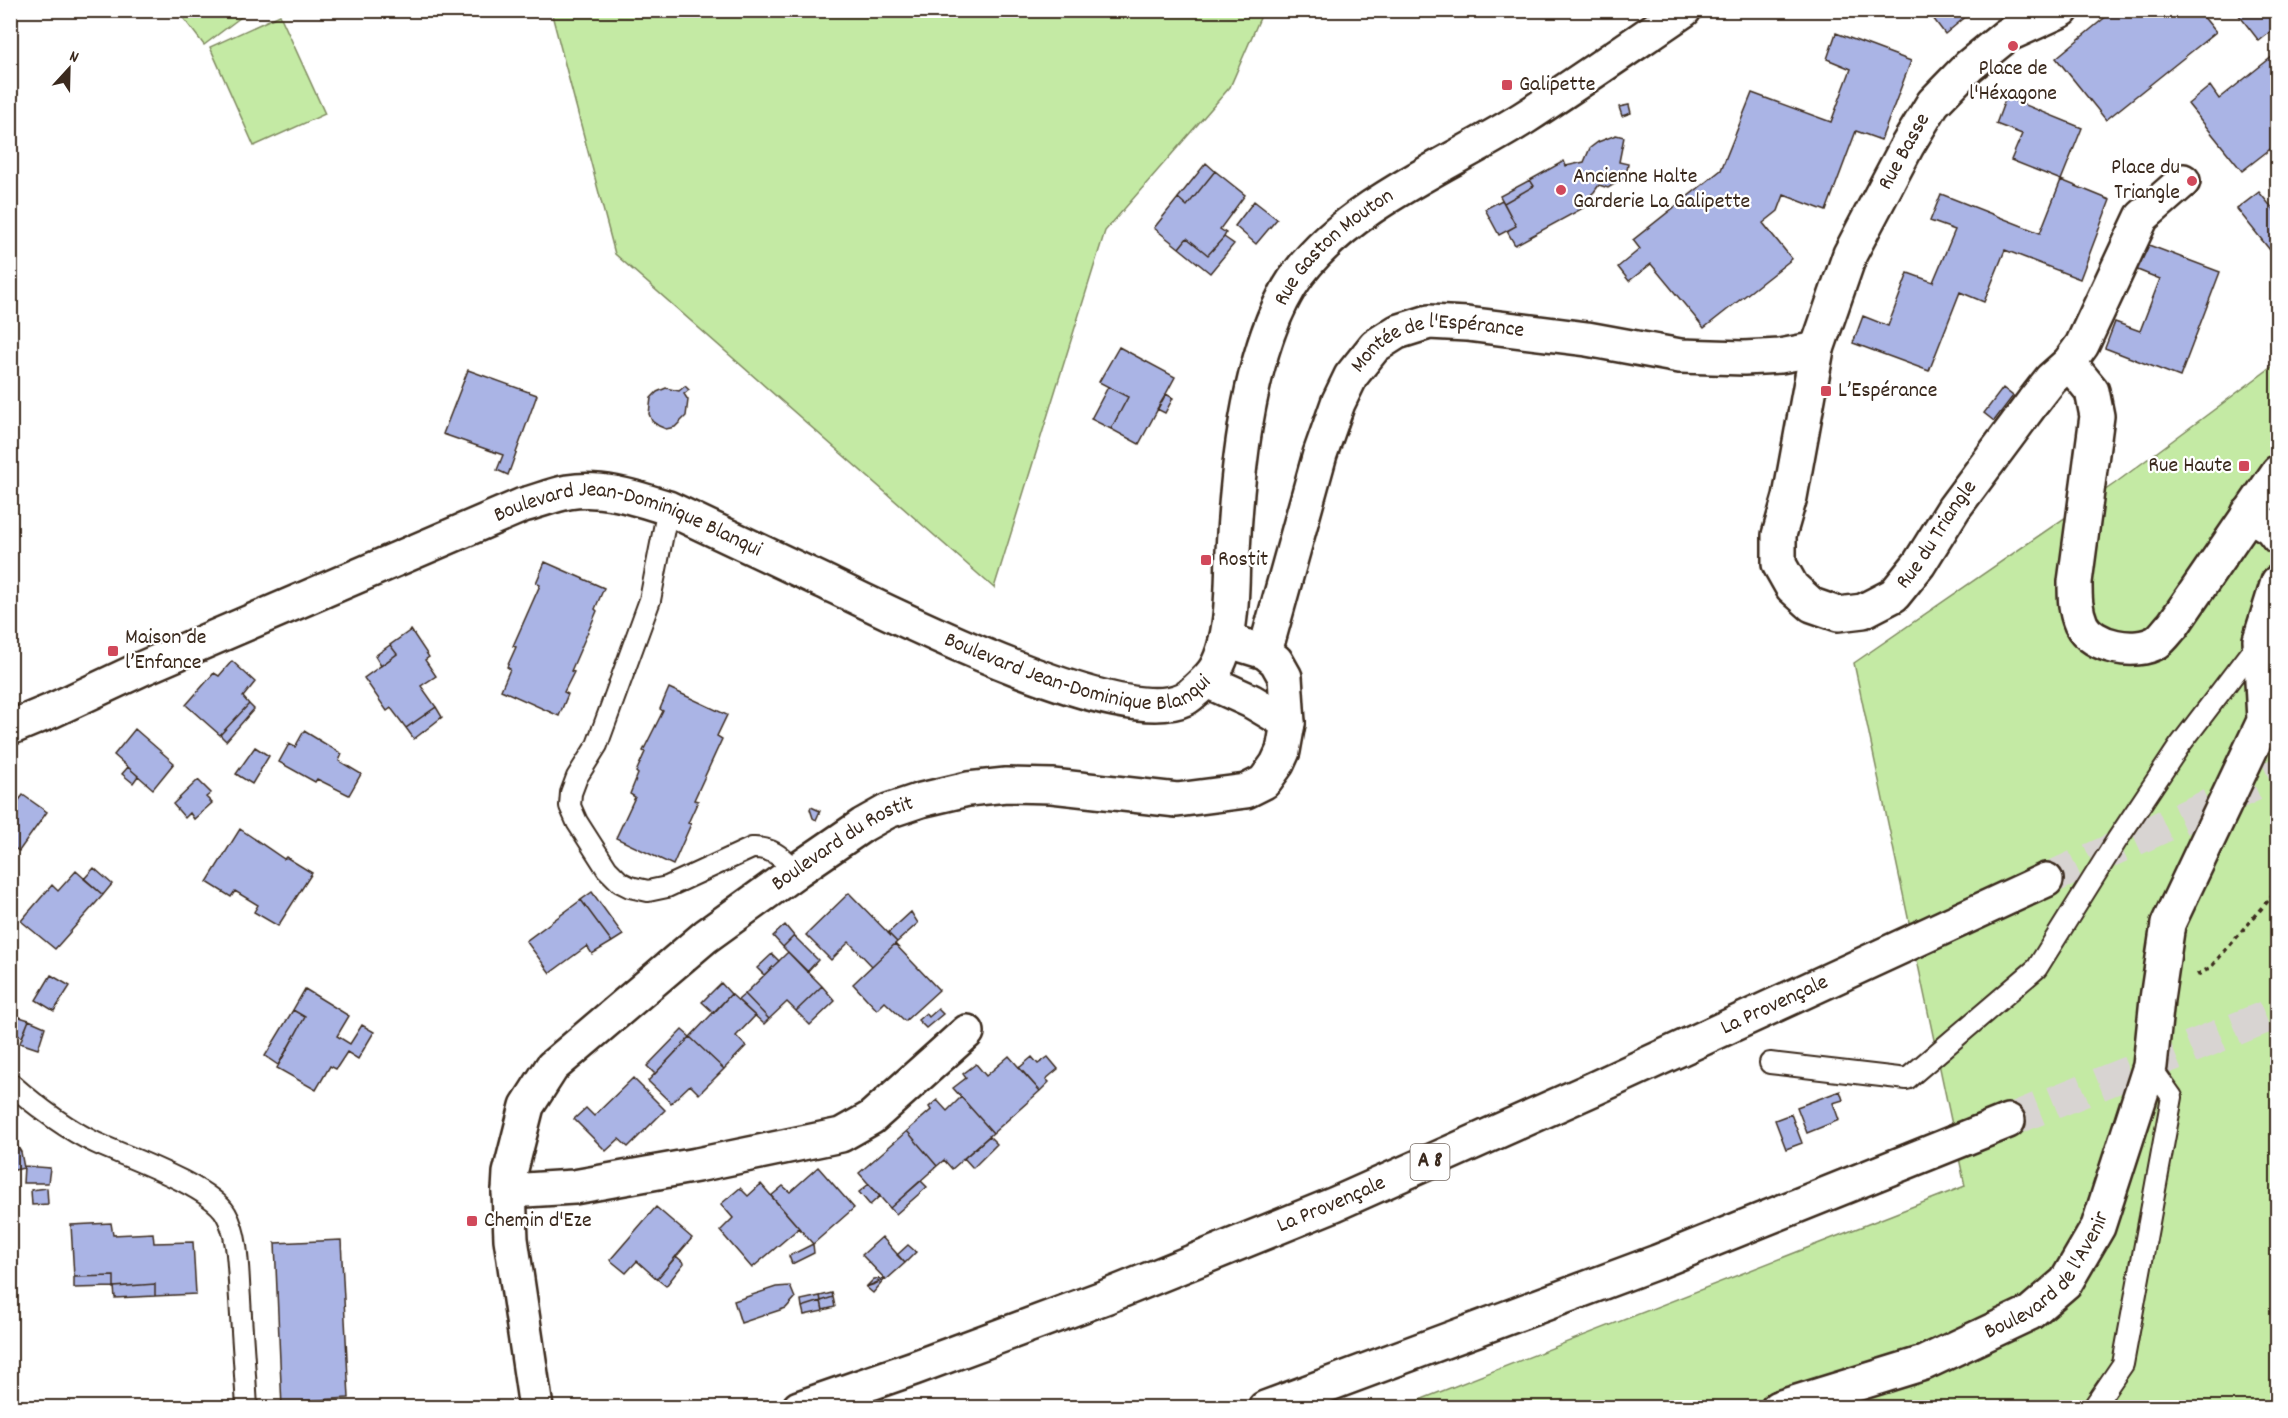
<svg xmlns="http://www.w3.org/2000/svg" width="2288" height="1418" viewBox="0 0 2288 1418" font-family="Dekko,sans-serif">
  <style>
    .green { fill: #c4eaa4; stroke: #808a61; stroke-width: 1.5 }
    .building { fill: #aab4e5; stroke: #3b2a1e; stroke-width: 1.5 }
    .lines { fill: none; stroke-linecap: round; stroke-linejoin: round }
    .highway-tunnel { stroke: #d8d4d2; stroke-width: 33; stroke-dasharray: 33 16; stroke-linecap: butt }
    .lane-casing { stroke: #3b2a1e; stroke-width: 24 }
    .street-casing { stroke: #3b2a1e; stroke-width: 38 }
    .highway-casing { stroke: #3b2a1e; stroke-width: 38 }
    .path { stroke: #3b2a1e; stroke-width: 4; stroke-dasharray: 4.5 4.5; stroke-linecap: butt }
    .lane { stroke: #fff; stroke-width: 20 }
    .street { stroke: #fff; stroke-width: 33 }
    .highway { stroke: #fff; stroke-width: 33 }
    .poi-dot { fill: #d1495b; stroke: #fff; stroke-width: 2 }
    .labels { text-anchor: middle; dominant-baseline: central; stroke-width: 4.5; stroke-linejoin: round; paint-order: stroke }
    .shield { fill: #fff; stroke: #766a62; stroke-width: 1.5 }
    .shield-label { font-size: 21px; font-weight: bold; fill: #3b2a1e }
    .poi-label { font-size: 22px; fill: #3b2a1e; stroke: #fff; text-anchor: start }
    .street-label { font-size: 22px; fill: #3b2a1e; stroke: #fff }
  </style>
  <rect width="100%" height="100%" fill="#fff"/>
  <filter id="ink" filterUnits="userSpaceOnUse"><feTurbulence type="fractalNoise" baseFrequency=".0167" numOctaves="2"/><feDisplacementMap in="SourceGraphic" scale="12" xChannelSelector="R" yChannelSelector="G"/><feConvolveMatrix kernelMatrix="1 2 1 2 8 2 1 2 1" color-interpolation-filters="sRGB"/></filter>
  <g filter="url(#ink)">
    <path class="green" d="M249 11 204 45 178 11 249 10Z
      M551 11H1263L1230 87 1105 231 994 588 615 254Z
      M280 15 325 114 254 146 210 47Z
      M2277 363V1407L1399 1408 1965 1186 1854 663 2114 484Z"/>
    <path class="building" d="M1927 10H1974L1945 34Z
      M2114 10H2198L2216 32 2106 120 2056 58Z
      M2235 10H2278V26L2259 41Z
      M1836 33 1911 61 1881 140 1856 131 1826 211 1784 195 1778 211 1763 223 1792 259 1704 328 1651 264 1629 281 1618 267 1640 249 1633 240 1721 170 1752 93 1831 122 1851 69 1827 59Z
      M2278 52V143L2242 171 2188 104 2210 86 2219 99Z
      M2006 97 2082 128 2061 180 2011 160 2022 134 1996 124Z
      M1629 105 1631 113 1622 116 1619 107Z
      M1616 135 1624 137 1619 162 1628 164 1626 177 1608 188 1599 185 1594 192 1583 202 1585 207 1515 245 1507 231 1516 226 1504 203 1534 186 1530 180 1564 161 1566 166 1584 162 1590 148 1598 142Z
      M1206 163 1215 171 1187 206 1178 198Z
      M1215 171 1245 195 1220 229 1226 233 1224 237 1208 255 1187 238 1179 248 1154 228 1178 198 1187 206Z
      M1530 180 1534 186 1504 203 1500 196Z
      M2061 180 2110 200 2080 279 2005 250 1984 302 1960 292 1929 371 1853 343 1863 316 1888 326 1908 273 1933 282 1955 230 1930 221 1941 194 2040 233Z
      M2259 192 2278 215V260L2237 209Z
      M1502 200 1516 226 1499 235 1485 209Z
      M1254 201 1277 219 1256 244 1235 226Z
      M1224 237 1234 244 1210 273 1179 248 1187 238 1208 255Z
      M2146 244 2220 272 2180 377 2105 348 2115 322 2140 331 2160 279 2135 269Z
      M1119 347 1175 377 1139 444 1111 429 1128 397 1099 382Z
      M468 370 537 395 508 475 497 470 503 455 443 434Z
      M685 386 689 390 684 394 688 400 686 416 675 427 666 429 659 426 652 421 649 414 651 398 657 392 666 388 679 391Z
      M1108 387 1128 397 1111 429 1091 419Z
      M2003 388 2013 396 1994 421 1984 413Z
      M1166 394 1173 398 1165 413 1157 409Z
      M545 562 604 588 595 609 597 611 571 671 574 672 564 692 568 694 559 716 501 690 510 669 507 667 516 647 513 646 540 585 536 583Z
      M411 630 429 657 425 660 436 676 421 686 436 707 406 728 391 708 387 711 364 678 397 654 390 645Z
      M390 645 397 654 381 666 375 656Z
      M232 661 255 682 243 697 249 704 220 735 186 705 214 673 219 676Z
      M669 688 727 715 717 736 722 739 694 800 698 801 688 823 691 824 673 865 616 838 635 797 630 794 638 774 636 772 645 752 643 751 663 711 660 709Z
      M249 704 254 709 226 741 220 735Z
      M436 707 442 717 414 739 406 728Z
      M135 729 174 763 153 789 114 755Z
      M304 731 342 754 339 761 361 774 349 795 317 779 315 782 279 762 289 744 295 747Z
      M255 747 269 756 252 784 236 774Z
      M128 767 138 776 133 783 122 774Z
      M198 780 211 793 206 797 212 803 194 819 190 813 185 818 173 804Z
      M23 795 47 812 19 851 10 845V808L12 809Z
      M811 807 820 811 816 820 813 818 810 809Z
      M240 829 284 859 286 857 312 873 278 926 254 912 258 905 235 891 231 897 207 882Z
      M94 868 112 884 103 895 84 879Z
      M76 871 103 895 55 949 21 921 52 885 58 891Z
      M592 892 623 935 612 942 581 900Z
      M849 893 897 942 872 966 849 942 831 960 806 935Z
      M581 900 612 942 592 954 587 946 550 973 526 941Z
      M911 912 918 923 897 942 888 933Z
      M785 925 794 936 783 947 773 936Z
      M794 936 818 960 807 972 783 947Z
      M895 944 939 990 905 1021 885 1002 877 1010 853 984Z
      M788 952 822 986 796 1011 787 1002 769 1019 745 994Z
      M772 954 779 961 764 975 757 968Z
      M51 975 70 986 54 1011 36 1000Z
      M721 983 731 994 714 1013 702 1002Z
      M822 986 835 1001 810 1025 796 1011Z
      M305 989 349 1016 337 1036 350 1044 362 1025 374 1032 358 1059 347 1052 336 1069 330 1066 316 1090 277 1068 305 1017 293 1010Z
      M731 994 755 1016 736 1036 746 1046 724 1069 690 1037Z
      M745 994 769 1019 764 1024 738 1000Z
      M938 1009 943 1014 926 1028 918 1020 926 1013 929 1017Z
      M293 1010 305 1017 278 1065 265 1056Z
      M10 1014 29 1020 22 1037 10 1032Z
      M29 1020 45 1027 38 1049 20 1043Z
      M682 1030 690 1037 655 1074 647 1066Z
      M690 1037 724 1069 699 1094 690 1085 671 1103 648 1081Z
      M1009 1056 1040 1091 993 1133 953 1088 966 1078 963 1074 976 1064 986 1076Z
      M1032 1057 1038 1064 1048 1057 1058 1069 1046 1079 1049 1082 1040 1091 1019 1068Z
      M633 1078 665 1110 628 1147 619 1139 606 1151 574 1119 586 1108 594 1116Z
      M1840 1091 1843 1100 1833 1103 1839 1120 1807 1133 1797 1107Z
      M961 1097 993 1133 952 1169 944 1160 937 1166 907 1131 931 1110 929 1107 937 1100 947 1111Z
      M1791 1114 1802 1143 1786 1149 1775 1120Z
      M907 1131 937 1166 890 1208 859 1173Z
      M10 1134 21 1152 24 1168 10 1171Z
      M989 1136 997 1144 973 1168 964 1158Z
      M24 1166 50 1168 48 1183H23Z
      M818 1167 854 1208 813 1244 771 1196 783 1186 790 1192Z
      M921 1181 927 1187 896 1214 890 1208Z
      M761 1184 799 1228 752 1268 720 1231 733 1218 721 1204 740 1188 748 1196Z
      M869 1184 880 1196 870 1205 859 1192Z
      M47 1188 48 1204 32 1205 31 1190Z
      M656 1207 692 1238 657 1279 637 1261 626 1273 610 1260Z
      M111 1223 113 1235 153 1233 154 1243 193 1242 196 1294 155 1296V1284L114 1287V1276L74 1277 71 1225Z
      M882 1237 905 1263 886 1280 862 1255Z
      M341 1240 349 1398 305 1401V1408H282L275 1243Z
      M813 1244 814 1253 792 1264 789 1256Z
      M908 1245 916 1252 905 1263 897 1255Z
      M676 1256 684 1263 666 1286 657 1279Z
      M114 1276V1287L74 1288V1277Z
      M885 1278V1279L866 1287 874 1279Z
      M885 1279 873 1293 866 1287 875 1284Z
      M155 1284V1296L115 1298 114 1287Z
      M790 1286 795 1298 786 1308 741 1323 734 1301 776 1287Z
      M832 1293 833 1297 821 1301 820 1296Z
      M820 1296 821 1301 802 1307 801 1300Z
      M833 1297 835 1307 823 1310 821 1301Z
      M821 1301 823 1311 804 1315 802 1307Z"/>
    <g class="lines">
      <path class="highway-tunnel" d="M2046 880 2278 774
        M2008 1121 2278 1012"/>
      <defs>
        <path id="lane" d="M668 508 650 600 597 745 577 777 571 793 570 806 577 822 607 869 620 882 630 887 648 891 667 887 752 848C773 847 782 858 796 871
          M1770 1063 1907 1079 2037 968 2117 840 2180 745 2260 640
          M10 1083C36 1106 64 1128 96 1143 127 1157 210 1186 226 1214 239 1236 238 1273 240 1299 242 1335 245 1371 247 1408
          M2093 1408 2123 1364 2172 1097 2150 1066"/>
        <g id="street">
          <path id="s1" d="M2062 10 2007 35 1969 66 1933 103 1907 146 1850 254 1817 349 1790 497 1779 535V564L1792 587 1812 605 1838 614 1863 611 1894 595 1919 564 1954 508 2033 402 2051 379 2069 363 2082 345 2142 217 2183 181"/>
          <path d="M2069 363 2092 391 2097 416 2075 582C2075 597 2075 610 2081 624 2092 647 2136 655 2157 642 2163 638 2168 630 2173 625L2278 472"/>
          <path d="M2248 514 2271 528 2278 537"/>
          <path id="s2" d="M1265 652 1320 454 1338 403 1351 376 1375 346 1397 332 1429 322 1467 324 1587 339 1680 356 1744 358 1780 356 1817 349"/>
          <path d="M1207 681 1251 701 1288 723"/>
          <path id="s3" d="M10 728 51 711 143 668 523 505C538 501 553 495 568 492 602 486 636 498 668 508 720 532 771 557 823 581 889 613 1120 730 1184 699 1189 697 1192 693 1196 690 1203 683 1211 677 1216 668 1233 638 1232 586 1233 551 1237 469 1249 340 1299 273 1352 203 1451 164 1524 118 1578 83 1631 46 1684 10"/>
          <path d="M509 1191 574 1187 697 1165 841 1135 871 1118 967 1032"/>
          <path id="s4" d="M536 1408 511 1239 509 1191 510 1173 527 1106 552 1067 706 936 796 871 863 825 888 811 921 800 968 789 1006 785 1052 786 1177 800 1246 791 1264 782 1277 764 1283 751 1288 723 1285 677 1276 661 1265 652 1226 640"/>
          <path id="s5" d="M1778 1408 1924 1363 2030 1313 2066 1282 2098 1227 2150 1066 2157 999 2168 924 2264 721 2260 640 2278 582"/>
        </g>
        <g id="highway">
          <path id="s6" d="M799 1408 914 1368 1108 1296 1335 1204 1593 1089 2046 880"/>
          <path d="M1265 1408 1657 1262 2008 1121"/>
        </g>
      </defs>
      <use href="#lane" class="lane-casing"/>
      <use href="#street" class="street-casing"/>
      <use href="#highway" class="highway-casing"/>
      <path class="path" d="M2197 975 2210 968 2278 889"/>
      <use href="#lane" class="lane"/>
      <use href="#street" class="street"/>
      <use href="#highway" class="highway"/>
    </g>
  </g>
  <g class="poi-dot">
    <circle cx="2013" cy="46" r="6"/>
    <rect x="1501" y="79" width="12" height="12" rx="3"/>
    <circle cx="2192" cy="181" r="6"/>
    <circle cx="1561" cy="190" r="6"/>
    <rect x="1820" y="385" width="12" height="12" rx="3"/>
    <rect x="2238" y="460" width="12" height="12" rx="3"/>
    <rect x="1200" y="554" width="12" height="12" rx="3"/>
    <rect x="107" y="645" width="12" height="12" rx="3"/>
    <rect x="466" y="1215" width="12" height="12" rx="3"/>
  </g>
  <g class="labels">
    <rect class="shield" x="1410.5" y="1144" width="39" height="36" rx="4.5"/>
    <g class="shield-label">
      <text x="1430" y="1162">A 8</text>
    </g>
    <g class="poi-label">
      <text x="2013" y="69" text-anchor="middle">Place de<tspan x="2013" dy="25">l'Héxagone</tspan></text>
      <text x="1519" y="85">Galipette</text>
      <text x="2180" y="168" text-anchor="end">Place du<tspan x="2180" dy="25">Triangle</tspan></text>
      <text x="1573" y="177">Ancienne Halte<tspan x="1573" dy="25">Garderie La Galipette</tspan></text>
      <text x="1838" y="391">L’Espérance</text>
      <text x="2232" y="466" text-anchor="end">Rue Haute</text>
      <text x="1218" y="560">Rostit</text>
      <text x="125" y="638">Maison de<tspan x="125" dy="25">l’Enfance</tspan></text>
      <text x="484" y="1221">Chemin d'Eze</text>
    </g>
    <g class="street-label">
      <text transform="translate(1905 152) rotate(-61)">Rue Basse</text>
      <text stroke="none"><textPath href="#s3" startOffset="1762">Rue Gaston Mouton</textPath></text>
      <text stroke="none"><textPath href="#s2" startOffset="390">Montée de l'Espérance</textPath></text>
      <text stroke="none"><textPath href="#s1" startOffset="868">Rue du Triangle</textPath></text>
      <text stroke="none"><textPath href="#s3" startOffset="670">Boulevard Jean-Dominique Blanqui</textPath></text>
      <text stroke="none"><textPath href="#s3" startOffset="1156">Boulevard Jean-Dominique Blanqui</textPath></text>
      <text stroke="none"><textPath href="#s4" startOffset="720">Boulevard du Rostit</textPath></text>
      <text stroke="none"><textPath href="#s6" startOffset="1056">La Provençale</textPath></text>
      <text stroke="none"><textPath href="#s6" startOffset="570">La Provençale</textPath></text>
      <text stroke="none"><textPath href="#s5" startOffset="309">Boulevard de l'Avenir</textPath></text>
    </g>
  </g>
  <rect width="2288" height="1418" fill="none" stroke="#fff" stroke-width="36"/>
  <rect x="18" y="18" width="2252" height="1382" fill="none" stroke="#3b2a1e" stroke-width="2" filter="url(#ink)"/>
  <g transform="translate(69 69) rotate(22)" stroke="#ffffff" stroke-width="4.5" paint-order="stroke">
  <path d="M0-4.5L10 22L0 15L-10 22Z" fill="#3b2a1e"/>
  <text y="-9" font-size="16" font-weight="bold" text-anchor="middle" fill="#3b2a1e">N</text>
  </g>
</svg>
